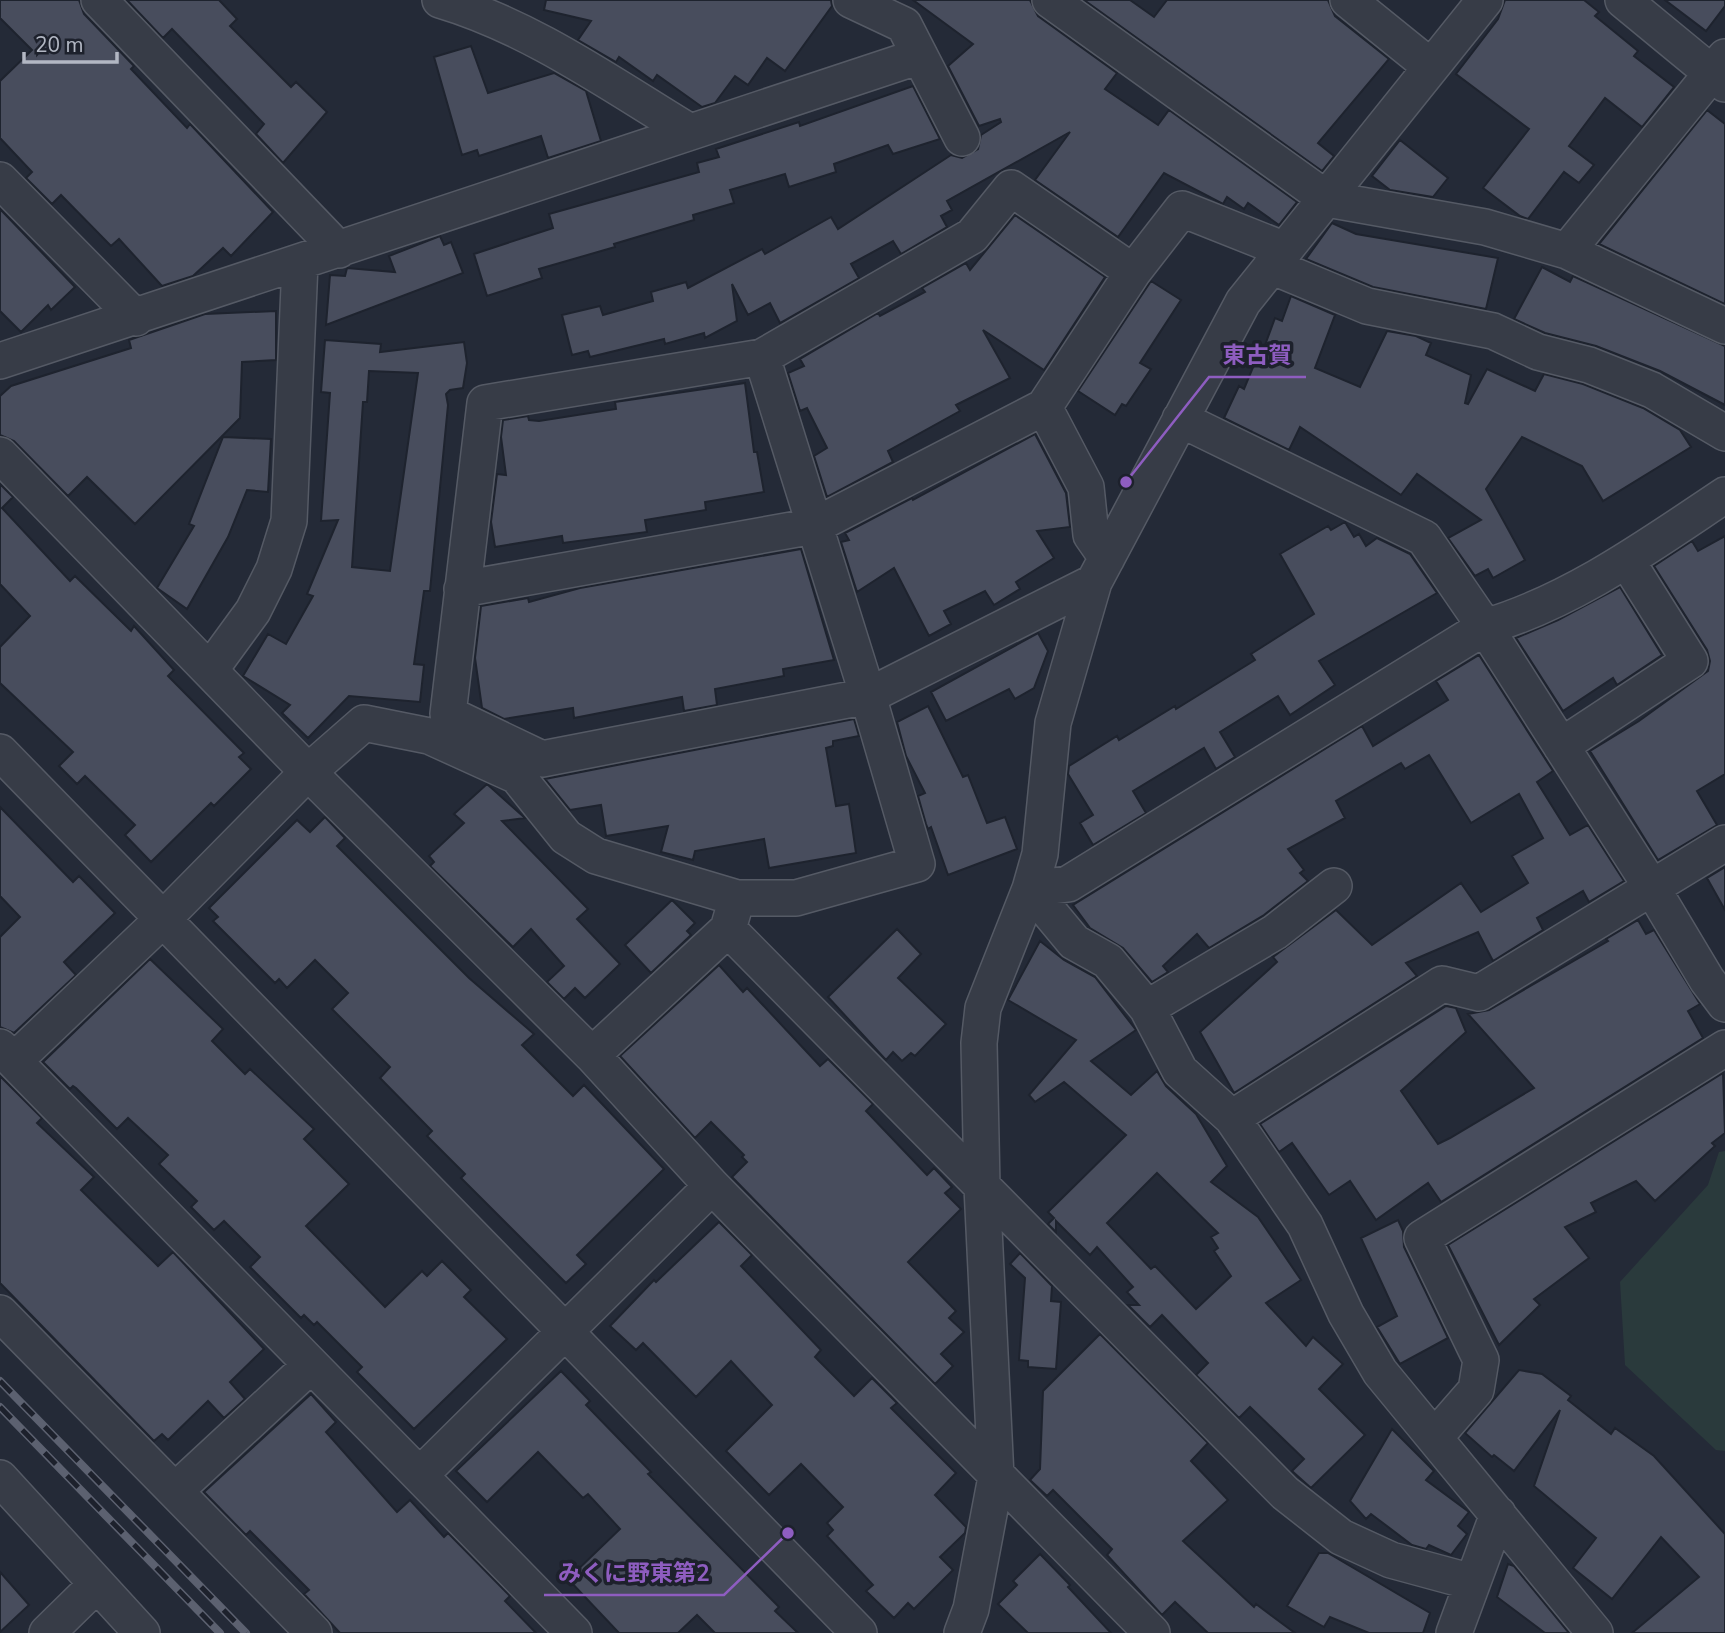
<svg xmlns="http://www.w3.org/2000/svg" width="1725" height="1633" viewBox="0 0 1725 1633" font-family="'Nunito Sans','Noto Sans JP',sans-serif">
  <style>
    .green { fill: #2a3a3c }
    .building { fill: #484d5d; stroke: #1e232e; stroke-width: 2; fill-rule: evenodd }
    .lines { fill: none; stroke-linecap: round; stroke-linejoin: round }
    .minor-casing { stroke: #555a65; stroke-width: 38 }
    .minor { stroke: #373c47; stroke-width: 35 }
    .rail-casing { stroke: #5c6170; stroke-width: 8 }
    .rail { stroke: #1d212c; stroke-width: 5; stroke-dasharray: 16; stroke-linecap: butt }
    .leader { fill: none; stroke: #8e5dc0; stroke-width: 2.5 }
    .callout-dot { fill: #8e5dc0; stroke: #1d212c; stroke-width: 2.5 }
    .callout-label { font-size: 23px; text-anchor: middle; font-weight: bold; fill: #8e5dc0; stroke: #1d212c; stroke-width: 7; stroke-linejoin: round; paint-order: stroke }
  </style>
  <rect width="100%" height="100%" fill="#242a37"/>
  <path class="green" d="M1725 1151V1451L1716 1450 1625 1365 1620 1282 1708 1185 1719 1152Z"/>
  <path class="building" d="M0 0H79L84 14 134 66 131 69 187 128 190 124 273 212 231 256 223 248 193 276 162 286 119 239 111 246 61 195 52 204 26 178 32 172 0 138V81L32 50 0 18Z
    M127 0H219L237 19 230 26 291 87 296 82 327 112 283 163 256 134 264 124 172 29 163 38Z
    M546 0H831L832 6 785 71 767 58 748 85 735 76 715 103 702 107 657 75 653 81 619 57 616 62 578 40 591 21 544 10Z
    M913 0H1030L1038 16 1117 73 1105 89 1158 125 1169 110 1297 202 1279 225 1248 203 1244 209 1227 197 1223 204 1164 173 1118 237 1035 180 1070 132 947 201 952 210 941 216 947 227 901 254 893 241 851 264 859 278 780 323 770 303 748 315 732 284 737 321 705 338 704 333 665 344 664 339 590 357 588 351 572 355 562 315 600 306 603 315 653 301 651 292 686 282 688 288 762 249 765 254 831 217 838 229 951 155 962 158 978 149 981 135 1001 122 1000 119 979 126 948 66 973 44Z
    M1084 0H1130L1154 17 1167 0H1328L1335 16 1389 59 1318 143 1334 156 1322 171Z
    M1505 0H1584L1599 12 1595 16 1638 51 1634 56 1674 87 1642 127 1605 98 1569 146 1594 165 1579 183 1564 172 1528 219 1520 216 1483 188 1529 129 1456 74 1498 19Z
    M1665 0H1725V6L1706 31Z
    M471 46 488 93 554 73 586 91 601 141 548 158 541 136 479 156 477 150 462 155 434 57Z
    M913 86 940 139 893 154 888 145 834 164 836 172 789 187 785 174 730 190 734 203 693 215 694 220 614 244 615 247 539 269 542 278 487 296 474 254 553 228 549 214 699 172 697 163 719 157 716 149 799 122 800 126Z
    M1707 110 1725 124V304L1599 244Z
    M1400 140 1448 178 1433 197 1390 190 1372 176Z
    M0 209 75 287 51 310 48 305 21 332 0 311Z
    M1015 215 1105 277 1044 370 983 330 1010 378 956 405 960 411 888 451 893 462 827 497 814 456 827 448 807 408 800 411 788 373 804 366 800 359 878 313 880 316 925 292 922 288 966 263 970 270Z
    M1332 223 1356 234 1498 258 1486 309 1373 287 1306 259Z
    M440 236 444 245 451 242 463 273 326 325 330 275 345 276 347 268 395 272 389 256Z
    M1542 267 1570 282 1573 276 1725 346V405L1660 371 1596 346 1545 333 1514 319Z
    M1151 281 1181 300 1140 363 1151 369 1126 406 1122 404 1115 415 1078 391Z
    M1291 296 1335 315 1315 368 1360 387 1387 331 1416 336 1431 343 1426 355 1471 375 1465 403 1468 404 1487 369 1535 391 1544 374 1583 384 1643 408 1680 430 1691 447 1603 501 1582 466 1522 437 1486 489 1525 560 1493 578 1488 569 1475 576 1448 538 1481 520 1417 474 1401 495 1300 427 1289 450 1224 418 1239 386 1244 389 1258 355 1261 356 1275 318 1282 321Z
    M276 311V360L242 362 240 418 135 524 87 477 68 496 14 441 0 435V396L11 386 131 348 129 340 205 314Z
    M325 340 381 344 380 352 464 342 467 363 463 388 450 390 446 394 448 405 430 591H424L414 664 424 665 420 702 349 696 308 738 282 713 290 705 243 676 268 634 286 644 313 596 307 594 338 520 321 521 330 393 321 392ZM369 371 418 373 390 571 352 567 363 402H367Z
    M745 383 754 452H757L764 492 705 502 706 510 645 520 647 532 563 543 562 536 495 547 491 522 497 474 506 475 501 437 503 420 528 416 529 420 539 421 616 409 615 402Z
    M1035 434 1066 493 1070 527 1037 531 1054 558 1016 582 1020 589 994 605 985 591 944 611 951 624 929 636 894 568 857 592 841 542 849 540 845 533 912 498 913 500Z
    M223 437 271 439 268 492 247 490 228 537 187 609 157 588 194 526 189 524Z
    M0 484 13 497 2 508 70 581 75 576 131 631 134 626 174 670 168 676 244 753 239 757 251 769 214 806 211 803 151 862 125 835 135 825 85 776 77 784 59 766 73 752 0 683V647L30 616 0 584Z
    M1345 522 1354 537 1359 534 1366 546 1377 538 1410 554 1437 593 1319 661 1335 685 1290 715 1278 696 1220 732 1235 757 1216 769 1204 748 1133 791 1146 813 1093 845 1080 823 1093 815 1068 774 1069 766 1117 736 1119 740 1175 706 1176 709 1255 660 1251 654 1314 614 1280 554 1328 526 1331 530Z
    M1725 536V774L1697 791 1717 825 1658 860 1590 751 1639 721 1708 671 1710 661 1707 650 1654 566 1692 541 1698 551Z
    M801 549 834 660 783 669 784 676 715 689 717 705 684 711 682 697 574 718 573 708 504 719 482 708 475 658 481 606 528 598 529 602 580 588Z
    M1620 587 1662 655 1617 685 1613 678 1563 711 1516 638 1558 620Z
    M1038 633 1048 651 1034 688 1015 699 1009 689 946 721 931 692Z
    M1479 655 1553 771 1537 782 1570 835 1588 825 1624 881 1589 902 1583 891 1537 918 1543 930 1493 961 1478 932 1406 963 1417 976 1234 1093 1200 1032 1277 962 1273 957 1336 910 1372 945 1461 883 1481 912 1528 883 1512 856 1543 838 1519 794 1471 823 1429 755 1405 769 1401 763 1336 801 1345 818 1288 849 1304 870 1300 873 1308 881 1264 915 1209 948 1197 934 1163 966 1168 972 1152 982 1123 948 1090 928 1073 905 1362 726 1373 746 1448 700 1436 681Z
    M928 706 963 777 968 775 987 823 1005 817 1017 849 948 875 931 827 928 829 926 824 918 796 925 793 906 756 897 722Z
    M854 719 859 736 833 741V746L826 748 836 806 849 804 856 853 769 868 764 839 695 851 693 860 661 852 668 826 606 836 601 805 570 810 545 779Z
    M487 784 525 818 502 821 588 909 577 919 620 964 585 998 575 988 564 999 547 982 564 966 531 929 513 947 430 866 434 862 429 856 464 823 454 814Z
    M0 807 73 882 79 876 115 913 64 962 76 975 14 1033 0 1027V937L20 917 0 896Z
    M325 817 345 838 337 846 469 978 534 1034 522 1045 573 1096 584 1085 664 1169 577 1255 586 1264 566 1283 461 1178 465 1174 427 1136 432 1131 380 1078 390 1067 332 1009 348 993 315 960 287 988 279 979 275 983 213 921 218 917 209 908 297 820 310 832Z
    M1725 867V910L1707 878Z
    M672 900 695 923 687 931 691 935 651 973 625 945Z
    M1638 920 1646 934 1654 930 1700 1004 1688 1011 1703 1038 1441 1202 1428 1183 1376 1220 1350 1181 1329 1195 1292 1143 1279 1152 1260 1124 1446 1006 1456 1008 1466 1032 1401 1091 1438 1144 1450 1138 1534 1088 1468 1014 1489 1010 1608 941 1606 939Z
    M897 929 921 954 898 978 946 1024 915 1056 911 1053 902 1061 893 1052 886 1060 828 997Z
    M1040 941 1064 960 1095 977 1136 1030 1091 1061 1131 1095 1157 1071 1166 1086 1196 1114 1227 1166 1211 1182 1258 1217 1301 1280 1266 1303 1306 1346 1313 1337 1343 1364 1319 1389 1365 1435 1311 1488 1292 1471 1304 1459 1250 1407 1239 1418 1196 1375 1208 1363 1162 1315 1150 1327 1128 1305H1139L1127 1292 1133 1287 1097 1247 1090 1255 1056 1221V1232L1048 1224 1054 1218 1048 1212 1126 1135 1064 1082 1035 1102 1029 1095 1076 1040 1008 1000ZM1157 1173 1218 1233 1211 1237 1218 1248 1214 1251 1231 1276 1196 1309 1155 1266 1151 1269 1107 1223Z
    M150 959 223 1029 212 1041 245 1074 250 1069 314 1129 304 1139 349 1184 306 1226 385 1307 422 1271 427 1276 442 1261 471 1290 464 1297 507 1339 414 1429 357 1372 362 1367 317 1322 314 1325 304 1315 301 1318 250 1267 260 1257 224 1221 214 1230 191 1207 197 1201 159 1164 168 1155 128 1118 117 1129 76 1088 73 1086 70 1089 43 1062Z
    M719 965 743 992 747 988 820 1066 828 1059 873 1104 866 1111 927 1175 934 1168 952 1187 945 1193 961 1209 908 1262 956 1311 949 1318 964 1332 941 1354 953 1366 935 1384 732 1177 747 1162 742 1157 744 1155 711 1122 695 1138 620 1056Z
    M1723 1073 1725 1133 1712 1143 1715 1146 1655 1201 1636 1181 1591 1203 1596 1212 1565 1227 1589 1258 1534 1299 1540 1305 1499 1345 1448 1245Z
    M0 1076 42 1118 37 1123 94 1177 81 1190 158 1266 173 1252 264 1349 230 1382 245 1399 224 1418 208 1401 168 1440 162 1434 154 1441 0 1283Z
    M1398 1220 1403 1231 1404 1247 1448 1338 1400 1364 1377 1327 1397 1316 1361 1238Z
    M719 1222 752 1255 741 1266 821 1350 815 1357 854 1396 872 1378 897 1403 891 1408 956 1473 935 1495 966 1527 965 1533 940 1557 953 1570 914 1609 908 1603 894 1618 866 1591 873 1585 827 1536 833 1530 827 1523 843 1507 801 1464 769 1495 726 1451 772 1405 731 1361 696 1397 643 1343 636 1350 610 1326 654 1280 656 1282Z
    M1020 1253 1052 1286 1051 1301 1061 1302 1056 1369 1028 1367V1361L1019 1360 1025 1278 1010 1264Z
    M1100 1334 1208 1443 1191 1461 1228 1500 1183 1541 1254 1607 1256 1604 1295 1633H1208L1175 1602 1162 1615 1107 1555 1112 1549 1053 1490 1047 1496 1030 1480 1040 1469 1043 1391Z
    M1519 1370 1542 1374 1571 1396 1568 1400 1611 1434 1615 1428 1654 1456 1725 1534V1633H1632L1699 1577 1661 1537 1612 1599 1573 1568 1596 1538 1534 1486 1560 1410 1514 1471 1494 1455 1492 1457 1465 1433Z
    M561 1371 590 1401 586 1405 651 1472 648 1474 779 1607 775 1611 798 1633H715L697 1615 678 1633H619L568 1579 620 1529 588 1494 583 1498 538 1452 487 1502 456 1471Z
    M311 1394 336 1422 326 1432 397 1512 410 1500 444 1537 448 1533 510 1596 505 1601 536 1633H340L304 1594 309 1590 250 1531 246 1535 204 1492Z
    M1392 1429 1434 1471 1426 1480 1469 1512 1458 1526 1467 1534 1451 1555 1429 1545 1426 1549 1412 1545 1371 1514 1366 1519 1350 1501Z
    M1319 1553H1328L1430 1613 1423 1633H1369L1330 1617 1324 1627 1287 1606Z
    M1040 1554 1070 1585 1068 1587 1111 1633H1028L998 1604 1017 1585 1013 1581Z
    M1508 1564 1514 1566 1569 1633H1545L1497 1597Z
    M0 1572 29 1605 0 1632Z"/>
  <g class="lines">
    <defs>
      <path id="minor" d="M99 0 339 250
        M440 0C531 27 609 83 690 132
        M851 0 904 25 962 138
        M1050 0 1327 199 1485 227 1567 251 1725 326
        M1348 0 1431 67
        M1623 0 1725 84
        M0 180 136 318
        M1567 251 1725 57
        M1271 266 1367 306 1493 331 1538 352 1589 365 1652 390 1725 433
        M762 357 485 403 448 714 542 759 868 696 1094 582
        M0 361 920 56
        M1044 407 1133 272
        M1180 419 1424 538 1485 627 1652 888 1707 980 1725 1004
        M0 455 308 772 592 1055 712 1186 1152 1633
        M462 589 814 526 1044 407 1086 487 1091 535 1107 558
        M210 670 253 611 274 569 289 521 300 263
        M1561 746 1690 661 1627 561
        M0 752 859 1633
        M1030 889 1074 942 1108 961 1147 1008 1180 1071 1232 1118 1305 1225 1346 1314 1380 1372 1595 1633
        M1030 889 1068 884 1485 627C1573 601 1650 545 1725 495
        M737 898H796L917 864 868 696 762 357 972 236 1011 188 1133 272 1182 209 1285 250
        M1147 1008 1275 932 1334 886
        M0 1047 574 1633
        M592 1055 728 929
        M14 1061 163 919 308 772 364 723 429 736 517 776 566 837 596 856 737 898 728 929 1285 1493 1341 1537 1391 1560 1472 1582
        M1232 1118 1442 984 1479 993 1725 843
        M0 1313 314 1633
        M1435 1437 1476 1390 1481 1360 1422 1238 1725 1048
        M420 1475 712 1186
        M0 1478 142 1633
        M175 1491 311 1365
        M47 1633 97 1584
        M962 1633 971 1609 996 1477 982 1187 979 1043 983 1008 1030 889 1040 854 1053 723 1094 582 1243 302 1485 0
        M1454 1633 1498 1514"/>
    </defs>
    <use href="#minor" class="minor-casing"/>
    <use href="#minor" class="minor"/>
    <defs>
      <path id="rail" d="M0 1381 246 1633
        M0 1407 220 1633"/>
    </defs>
    <use href="#rail" class="rail-casing"/>
    <use href="#rail" class="rail"/>
  </g>
  <path class="leader" d="M1126 482L1209 377H1306M788 1533L724 1595H544"/>
  <g class="callout-dot">
    <circle cx="1126" cy="482" r="7"/>
    <circle cx="788" cy="1533" r="7"/>
  </g>
  <g class="callout-label">
    <text x="1257" y="363">東古賀</text>
    <text x="634" y="1581">みくに野東第2</text>
  </g>
  <path d="M24 52v10h93v-10" fill="none" stroke="#b2b7c3" stroke-width="3.5"/>
  <text x="35" y="52" font-size="21" fill="#b2b7c3" stroke="#1d212c" stroke-width="5" paint-order="stroke">20 m</text>
</svg>
